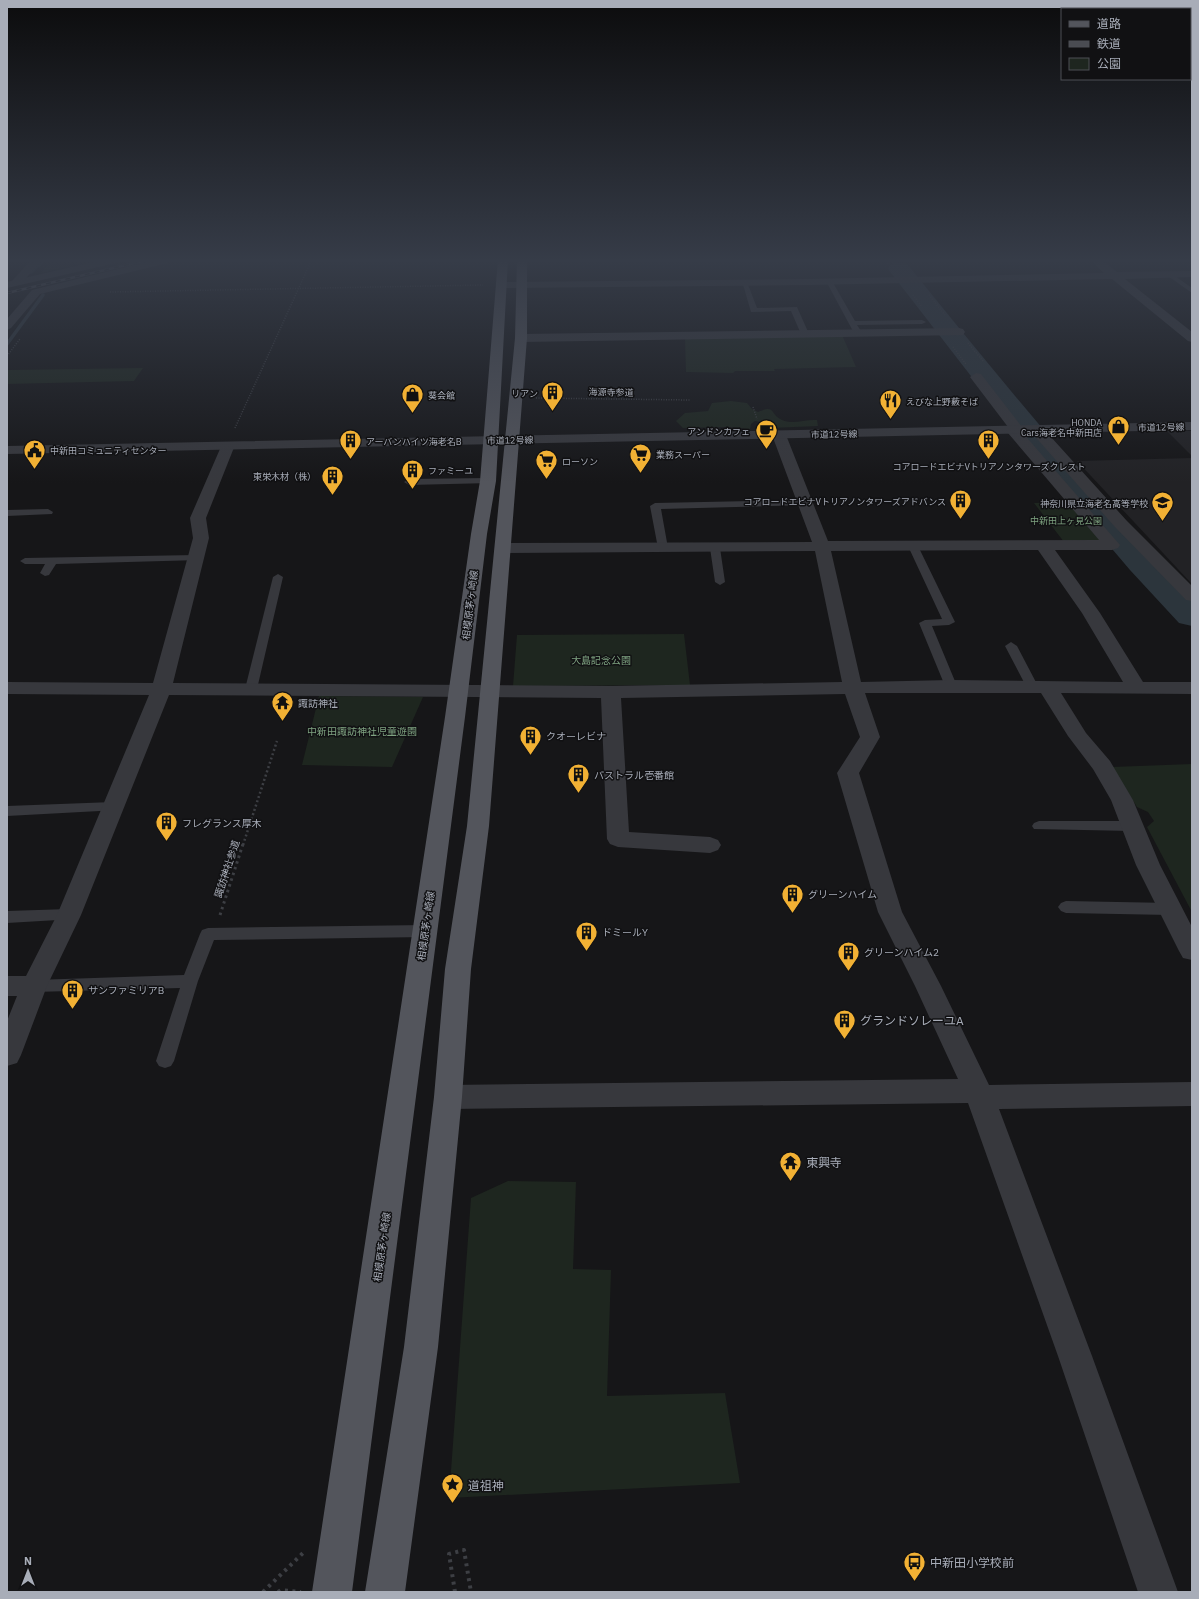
<svg xmlns="http://www.w3.org/2000/svg" width="1199" height="1599" viewBox="0 0 1199 1599" font-family="'IBM Plex Sans','Noto Sans JP',sans-serif">
  <style>
    .built { fill: #222225 }
    .green { fill: #1e261f }
    .lines { fill: none; stroke-linecap: round; stroke-linejoin: round }
    .stream { stroke: #2c353c; stroke-width: 3.5 }
    .river { fill: #2c353c; fill-rule: evenodd }
    .path-far3 { stroke: #3d3f44; stroke-width: 1.5; stroke-dasharray: 1 1.5; stroke-linecap: butt }
    .path-far2 { stroke: #3d3f44; stroke-width: 2.5; stroke-dasharray: 2 2.5; stroke-linecap: butt }
    .path-far1 { stroke: #3d3f44; stroke-width: 3; stroke-dasharray: 2.5 3.5; stroke-linecap: butt }
    .path { stroke: #3d3f44; stroke-width: 4; stroke-dasharray: 3 4.5; stroke-linecap: butt }
    .service { fill: #37383d; fill-rule: evenodd }
    .minor { fill: #37383d; fill-rule: evenodd }
    .tertiary { fill: #37383d; fill-rule: evenodd }
    .primary { fill: #53555c; fill-rule: evenodd }
    .rail-casing { stroke: #4a4c52; stroke-width: 2.5 }
    .rail { stroke: #111113; stroke-width: 1.5; stroke-dasharray: 5; stroke-linecap: butt }
    .labels { text-anchor: middle; dominant-baseline: central; stroke-width: 3; stroke-linejoin: round; paint-order: stroke }
    .far-street-label { font-size: 9px; fill: #a8adb8; stroke: #111113 }
    .far-poi-label { font-size: 9px; fill: #a8adb8; stroke: #111113; text-anchor: start }
    .far-park-label { font-size: 9px; fill: #7fa381; stroke: #111113 }
    .street-label { font-size: 10px; fill: #a8adb8; stroke: #111113 }
    .park-label { font-size: 10px; fill: #7fa381; stroke: #111113 }
    .poi-label { font-size: 10px; fill: #a8adb8; stroke: #111113; text-anchor: start }
    .near-poi-label { font-size: 12px; fill: #a8adb8; stroke: #111113; text-anchor: start }
  </style>
  <rect width="100%" height="100%" fill="#161618"/>
  <path class="built" d="M1167 431H1192V456Z
    M1192 458V584L1077 461Z"/>
  <path class="green" d="M52 259H103L41 273Z
    M840 336 843 337 856 367 774 369 775 371H735L733 373 686 372 685 339Z
    M143 368 134 381 7 384V370Z
    M731 401 747 403 752 409 758 412C776 404 769 414 782 420 793 425 805 419 817 420L818 426 771 428 761 422 755 421 751 424 750 429 729 427 683 428 676 421 685 413 708 411 712 403Z
    M1072 502 1103 539 1100 542H1064L1034 503Z
    M684 634 690 685 513 686 517 635Z
    M319 696 423 697 392 767 302 765Z
    M1192 764V912L1147 827 1154 821 1148 812 1137 807 1112 767Z
    M508 1181 576 1182 573 1269 611 1270 607 1396 725 1393 740 1483 449 1498 471 1198Z"/>
  <g class="lines">
    <path class="stream" d="M890 259 899 269
      M31 272 45 259
      M7 344 43 295"/>
    <path class="river" d="M899 263 907 264C999 377 1090 490 1192 594V626L1179 623 1130 570 1033 456 888 269 891 264Z"/>
    <path class="path-far3" d="M884 259 889 265
      M899 259 903 265
      M110 292 483 285
      M913 295 922 307
      M929 295 945 315
      M968 343 983 361
      M953 347 966 364
      M7 356 20 339
      M536 398 690 400
      M753 407 757 419
      M235 428 312 259"/>
    <path class="path-far2" d="M243 845 277 741"/>
    <path class="path-far1" d="M220 915 243 844"/>
    <path class="path" d="M263 1592 304 1552
      M278 1592 281 1590 301 1592
      M455 1592 449 1554 464 1550 471 1592"/>
    <path class="service" d="M1168 274H1172L1192 288V293L1168 276Z
      M829 279 832 281 855 321 922 320 926 322 922 324 857 325 861 331 854 333 826 281Z
      M742 281 747 282 757 308 797 307 809 334 808 336 801 334 791 311 751 312Z
      M488 478 491 479 493 481 491 483 409 485 404 482 409 479Z
      M805 500 808 501 810 503 808 505 661 509 668 548 663 551 658 548 650 506 655 503Z
      M48 509 53 512 52 514 7 516V510Z
      M913 543 918 546 955 622 949 625 932 626 957 686 955 689 951 690 945 686 919 623 925 620 942 619 908 546Z
      M715 545 720 548 725 582 720 585 715 582 710 548Z
      M196 555 200 556 201 558 200 560 56 564 49 575 45 576 40 573 45 564H25L20 561 25 558Z
      M278 574 283 577 257 689 251 693 245 689 273 577Z
      M1011 642 1017 646 1039 688 1037 691 1033 692 1027 688 1005 646Z
      M113 802 118 804 120 807 118 810 7 816V806Z
      M1039 821H1132L1137 823 1139 826 1137 829 1132 831 1034 829 1032 826 1034 823Z
      M1066 901 1170 903 1175 905 1178 909 1175 913 1170 915 1066 913 1061 911 1058 907 1061 903Z
      M69 909 75 911 77 915 75 919 7 923V911Z
      M426 925 432 927 434 931 432 935 426 937 214 940 198 981 174 1061 171 1066 165 1068 159 1066 156 1061 180 988 34 992 28 990 26 986 28 982 34 980 184 975 200 934 202 930 208 928Z"/>
    <path class="minor" d="M32 259H43L20 285H12L11 283 12 281Z
      M159 259H177L176 261 40 294 11 328 7 330V319L32 290Z
      M959 328 963 329 965 332 963 335 521 342 515 338 521 334Z
      M976 373 981 374 1022 427 1024 430 1022 432 1120 545 1118 548 1112 550H1055L1100 613 1143 682H1192V694L1061 693 1086 733 1110 761 1133 800 1160 865 1192 927V960L1183 958 1179 951 1136 865 1111 800 1093 769 1068 736 1041 693H865L880 737 859 773 902 912 941 986 989 1085 1192 1082V1106L999 1109 1092 1356 1178 1592H1138L1058 1356 968 1103 448 1109 438 1105 434 1097 438 1089 448 1085 958 1079 915 986 878 912 837 773 860 737 845 694 621 698 629 832 710 837 718 840 721 845 718 850 710 853 618 847 610 844 607 839 601 698 169 695 81 915 47 986 21 1055 17 1063 7 1066V1021L17 996H7V976H26L57 915 149 695 7 694V682L153 683 193 538 190 518 223 442H233L235 445 206 518 209 538 173 683 611 686 842 682 815 551 503 553 497 552 495 548 497 544 503 543 812 542 772 435 774 432H784L786 435 828 541 1099 540 1008 433 1006 430 1008 427 970 377ZM1038 550 1082 613 1123 682 951 680 861 682 831 551Z
      M1036 425 1041 426 1127 521 1192 586V601L1186 600 1115 527 1031 432 1029 429 1031 426Z"/>
    <path class="tertiary" d="M106 259H125L120 262 7 288V282Z
      M1089 259H1100L1117 272 1192 271V277L1125 279 1192 332V342L1188 341 1112 279 808 285 502 288 497 285 502 282 808 279 1104 273Z
      M1192 422V430L7 454V446Z"/>
    <path class="primary" d="M498 259H508L496 481 487 534 465 717 352 1592H312L445 717 471 534 480 481Z
      M517 259H527V338L489 826 471 969 462 1097 438 1347 405 1592H365L404 1347 434 1097 445 969 467 826 515 338Z"/>
    <defs>
      <path id="rail" d="M7 293 152 259"/>
    </defs>
    <use href="#rail" class="rail-casing"/>
    <use href="#rail" class="rail"/>
  </g>
  <linearGradient id="sky" x2="0" y2="1"><stop stop-color="#0c0c0d"/><stop offset="0.54" stop-color="#363c48"/><stop offset="1" stop-color="#363c48" stop-opacity="0"/></linearGradient>
  <rect width="1199" height="483" fill="url(#sky)"/>
  <defs>
    <symbol id="building-pin" viewBox="-11 -11 22 30"><path d="M0 17L-7.5 6A9.5 9.5 0 1 1 7.5 6Z" fill="#f2b134" stroke="#111113"/><path d="M-4-6H4V6H1V3H-1V6H-4ZM-2.5-4.3h1.7v1.8h-1.7ZM.8-4.3h1.7v1.8H.8ZM-2.5-1h1.7V.8h-1.7ZM.8-1h1.7V.8H.8Z" fill="#111"/></symbol>
    <symbol id="shop-pin" viewBox="-11 -11 22 30"><path d="M0 17L-7.5 6A9.5 9.5 0 1 1 7.5 6Z" fill="#f2b134" stroke="#111113"/><path d="M-5-2.5h2.3a2.7 3.5 0 0 1 5.4 0H5L5.5 6h-11ZM-1.5-2.5h3a1.5 2.3 0 0 0-3 0Z" fill="#111"/></symbol>
    <symbol id="restaurant-pin" viewBox="-11 -11 22 30"><path d="M0 17L-7.5 6A9.5 9.5 0 1 1 7.5 6Z" fill="#f2b134" stroke="#111113"/><path d="M-5-6h1v4h1v-4h1v4h1v-4h1v5L-1.5 .5V6h-2V.5L-5-1ZM5-6V6H3V1.5H1.5Q1.5-4 5-6Z" fill="#111"/></symbol>
    <symbol id="cafe-pin" viewBox="-11 -11 22 30"><path d="M0 17L-7.5 6A9.5 9.5 0 1 1 7.5 6Z" fill="#f2b134" stroke="#111113"/><path d="M-5.5-4.5H6V0H3Q3 3.5 0 3.5H-2.5Q-5.5 3.5-5.5 0ZM3-3.2v2h1.7v-2ZM-6 4.5H4V6H-6Z" fill="#111"/></symbol>
    <symbol id="civic-pin" viewBox="-11 -11 22 30"><path d="M0 17L-7.5 6A9.5 9.5 0 1 1 7.5 6Z" fill="#f2b134" stroke="#111113"/><path d="M-.6-6.5H3V-4.5H.6V-3L4-1V1h2V6H-6V1h2V-1L-.6-3ZM-1.2 2.5V6h2.4V2.5Z" fill="#111"/></symbol>
    <symbol id="supermarket-pin" viewBox="-11 -11 22 30"><path d="M0 17L-7.5 6A9.5 9.5 0 1 1 7.5 6Z" fill="#f2b134" stroke="#111113"/><path d="M-6-5.5h2.5l.6 2H6L4.5 2H-2.5L-4.4-4H-6ZM-1.5 3.2a1.3 1.3 0 1 0 .1 0ZM3 3.2a1.3 1.3 0 1 0 .1 0Z" fill="#111"/></symbol>
    <symbol id="school-pin" viewBox="-11 -11 22 30"><path d="M0 17L-7.5 6A9.5 9.5 0 1 1 7.5 6Z" fill="#f2b134" stroke="#111113"/><path d="M0-5L7-2L0 1L-7-2ZM-4 1L0 2.5L4 1V4Q0 6-4 4Z" fill="#111"/></symbol>
    <symbol id="temple-pin" viewBox="-11 -11 22 30"><path d="M0 17L-7.5 6A9.5 9.5 0 1 1 7.5 6Z" fill="#f2b134" stroke="#111113"/><path d="M0-6L5-2H3V0L6.5 2.5H4V6H1.5V3h-3V6H-4V2.5H-6.5L-3 0V-2H-5Z" fill="#111"/></symbol>
    <symbol id="sight-pin" viewBox="-11 -11 22 30"><path d="M0 17L-7.5 6A9.5 9.5 0 1 1 7.5 6Z" fill="#f2b134" stroke="#111113"/><path d="M0-6L1.8-2.2L6-1.7L2.9 1.2L3.7 5.4L0 3.3L-3.7 5.4L-2.9 1.2L-6-1.7L-1.8-2.2Z" fill="#111"/></symbol>
    <symbol id="bus-pin" viewBox="-11 -11 22 30"><path d="M0 17L-7.5 6A9.5 9.5 0 1 1 7.5 6Z" fill="#f2b134" stroke="#111113"/><path d="M-5-6H5V4H4V6H2V4H-2V6H-4V4H-5ZM-3.5-4V0h7V-4ZM-3.5 1.2v1.5H-2V1.2ZM2 1.2v1.5H3.5V1.2Z" fill="#111"/></symbol>
  </defs>
  <g fill-rule="evenodd">
    <use href="#building-pin" x="540" y="380" width="25" height="34"/>
    <use href="#shop-pin" x="400" y="382" width="25" height="34"/>
    <use href="#restaurant-pin" x="878" y="388" width="25" height="34"/>
    <use href="#shop-pin" x="1106" y="414" width="25" height="34"/>
    <use href="#cafe-pin" x="754" y="418" width="25" height="34"/>
    <use href="#building-pin" x="338" y="428" width="25" height="34"/>
    <use href="#building-pin" x="976" y="428" width="25" height="34"/>
    <use href="#civic-pin" x="22" y="438" width="25" height="34"/>
    <use href="#supermarket-pin" x="628" y="442" width="25" height="34"/>
    <use href="#supermarket-pin" x="534" y="448" width="25" height="34"/>
    <use href="#building-pin" x="400" y="458" width="25" height="34"/>
    <use href="#building-pin" x="320" y="464" width="25" height="34"/>
    <use href="#building-pin" x="948" y="488" width="25" height="34"/>
    <use href="#school-pin" x="1150" y="490" width="25" height="34"/>
    <use href="#temple-pin" x="270" y="690" width="25" height="34"/>
    <use href="#building-pin" x="518" y="724" width="25" height="34"/>
    <use href="#building-pin" x="566" y="762" width="25" height="34"/>
    <use href="#building-pin" x="154" y="810" width="25" height="34"/>
    <use href="#building-pin" x="780" y="882" width="25" height="34"/>
    <use href="#building-pin" x="574" y="920" width="25" height="34"/>
    <use href="#building-pin" x="836" y="940" width="25" height="34"/>
    <use href="#building-pin" x="60" y="978" width="25" height="34"/>
    <use href="#building-pin" x="832" y="1008" width="25" height="34"/>
    <use href="#temple-pin" x="778" y="1150" width="25" height="34"/>
    <use href="#sight-pin" x="440" y="1472" width="25" height="34"/>
    <use href="#bus-pin" x="902" y="1550" width="25" height="34"/>
  </g>
  <g class="labels">
    <g class="far-street-label">
      <text transform="translate(611 392) rotate(1)">海源寺参道</text>
      <text transform="translate(1161 427) rotate(-1)">市道12号線</text>
      <text transform="translate(834 434) rotate(-1)">市道12号線</text>
      <text transform="translate(510 440) rotate(-1)">市道12号線</text>
    </g>
    <g class="far-poi-label">
      <text x="538" y="393" text-anchor="end">リアン</text>
      <text x="428" y="395">葵会館</text>
      <text x="906" y="401">えびな上野藪そば</text>
      <text x="1102" y="422" text-anchor="end">HONDA<tspan x="1102" dy="10">Cars海老名中新田店</tspan></text>
      <text x="750" y="431" text-anchor="end">アンドンカフェ</text>
      <text x="366" y="441">アーバンハイツ海老名B</text>
      <text x="50" y="450">中新田コミュニティセンター</text>
      <text x="656" y="454">業務スーパー</text>
      <text x="562" y="461">ローソン</text>
      <text x="989" y="466" text-anchor="middle">コアロードエビナVトリアノンタワーズクレスト</text>
      <text x="428" y="470">ファミーユ</text>
      <text x="316" y="476" text-anchor="end">東栄木材（株）</text>
      <text x="946" y="501" text-anchor="end">コアロードエビナVトリアノンタワーズアドバンス</text>
      <text x="1148" y="503" text-anchor="end">神奈川県立海老名高等学校</text>
    </g>
    <g class="far-park-label">
      <text x="1066" y="520">中新田上ヶ見公園</text>
    </g>
    <g class="street-label">
      <text transform="translate(470 605) rotate(-83)">相模原茅ヶ崎線</text>
      <text transform="translate(227 869) rotate(-72)">諏訪神社参道</text>
      <text transform="translate(426 926) rotate(-82)">相模原茅ヶ崎線</text>
      <text transform="translate(382 1247) rotate(-82)">相模原茅ヶ崎線</text>
    </g>
    <g class="park-label">
      <text x="601" y="660">大島記念公園</text>
      <text x="362" y="731">中新田諏訪神社児童遊園</text>
    </g>
    <g class="poi-label">
      <text x="298" y="703">諏訪神社</text>
      <text x="546" y="736">クオーレビナ</text>
      <text x="594" y="775">パストラル壱番館</text>
      <text x="182" y="823">フレグランス厚木</text>
      <text x="808" y="894">グリーンハイム</text>
      <text x="602" y="932">ドミールY</text>
      <text x="864" y="952">グリーンハイム2</text>
      <text x="88" y="990">サンファミリアB</text>
    </g>
    <g class="near-poi-label">
      <text x="860" y="1020">グランドソレーユA</text>
      <text x="806" y="1162">東興寺</text>
      <text x="468" y="1485">道祖神</text>
      <text x="930" y="1562">中新田小学校前</text>
    </g>
  </g>
  <rect width="1199" height="1599" fill="none" stroke="#a8adb8" stroke-width="16"/>
  <rect x="1061" y="8" width="130" height="72" fill="#111113" stroke="#4d4f55"/>
  <rect x="1069" y="21" width="20" height="6" fill="#53555c" stroke="#4d4f55"/>
  <text x="1097" y="28" font-size="12" fill="#a8adb8">道路</text>
  <rect x="1069" y="41" width="20" height="6" fill="#4a4c52" stroke="#4d4f55"/>
  <text x="1097" y="48" font-size="12" fill="#a8adb8">鉄道</text>
  <rect x="1069" y="58" width="20" height="12" fill="#1e261f" stroke="#4d4f55"/>
  <text x="1097" y="68" font-size="12" fill="#a8adb8">公園</text>
  <g transform="translate(28 1571)" stroke="#111113" stroke-width="3" paint-order="stroke">
  <path d="M0-3L7 15L0 10L-7 15Z" fill="#a8adb8"/>
  <text y="-6" font-size="11" font-weight="bold" text-anchor="middle" fill="#a8adb8">N</text>
  </g>
</svg>
